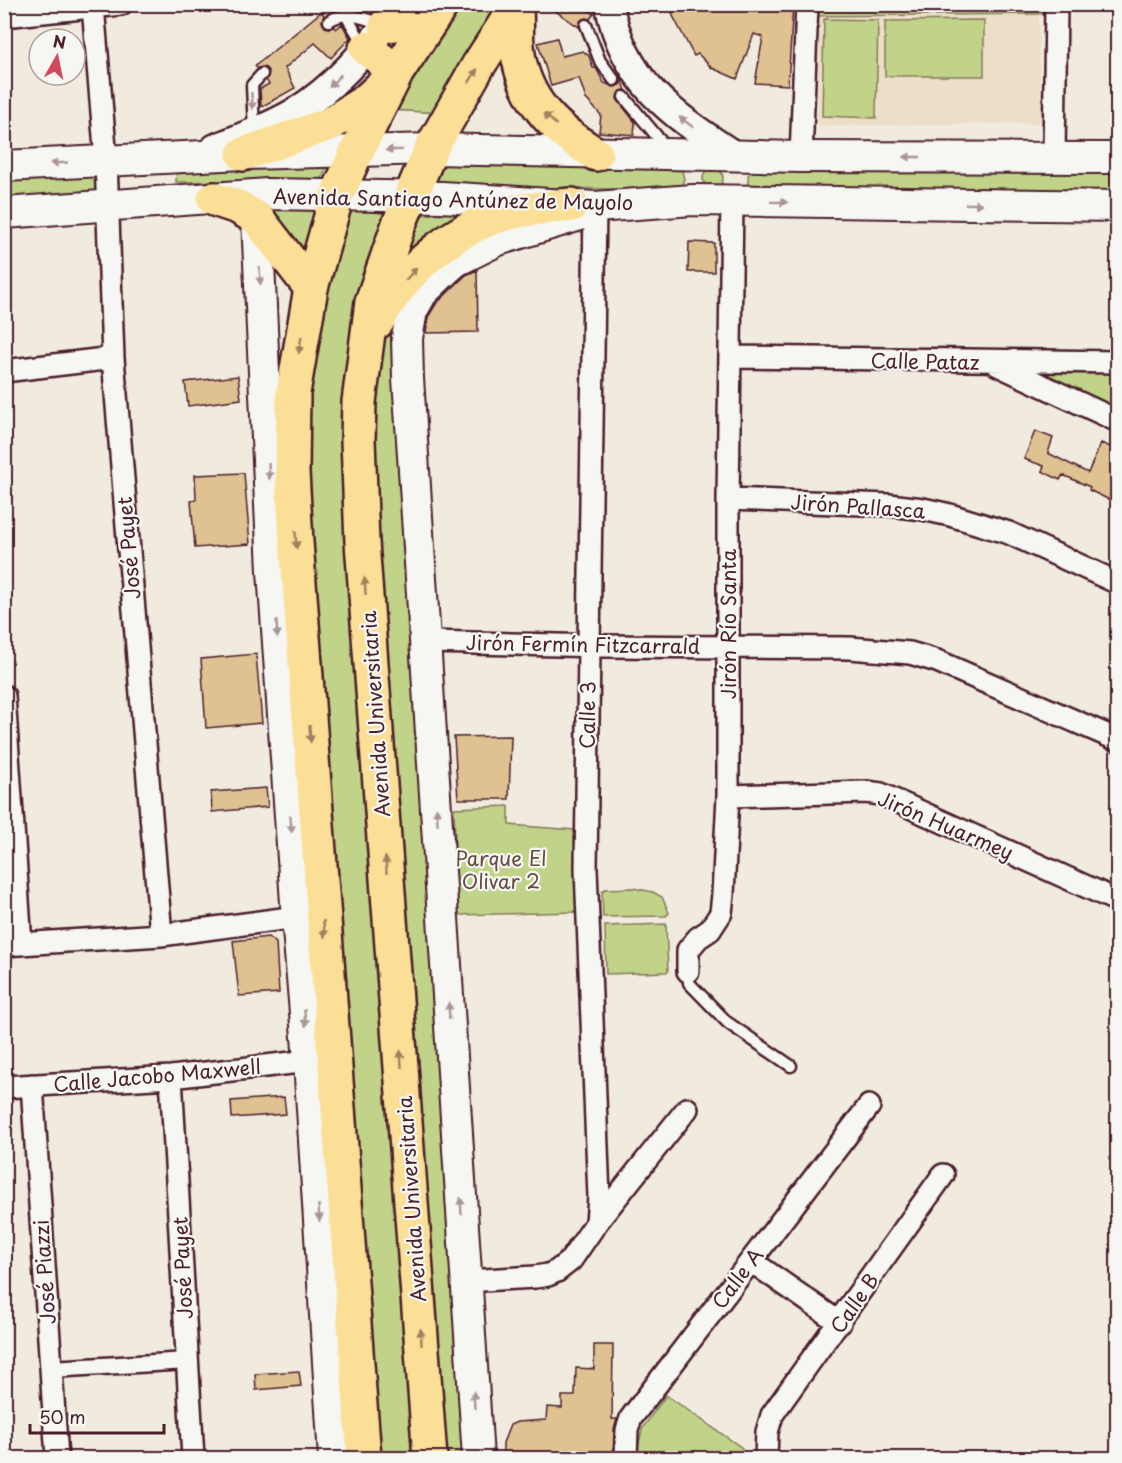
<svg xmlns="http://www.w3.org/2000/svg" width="1122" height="1463" viewBox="0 0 1122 1463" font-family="'Playpen Sans',sans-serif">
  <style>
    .built { fill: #ecdec8 }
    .green { fill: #c0d388; stroke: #85795a; stroke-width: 1.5 }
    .building { fill: #dfc192; stroke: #4a1f2b; stroke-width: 1.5 }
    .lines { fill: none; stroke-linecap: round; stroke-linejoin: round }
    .service-casing { stroke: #4a1f2b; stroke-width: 15 }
    .pedestrian-casing { stroke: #4a1f2b; stroke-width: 21 }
    .minor-casing { stroke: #4a1f2b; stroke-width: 26 }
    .tertiary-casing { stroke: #4a1f2b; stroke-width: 32 }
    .secondary-casing { stroke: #4a1f2b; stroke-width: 34 }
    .primary-casing { stroke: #4a1f2b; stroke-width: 38 }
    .service { stroke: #f6f6f2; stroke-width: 10 }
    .pedestrian { stroke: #f6f6f2; stroke-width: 16 }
    .minor { stroke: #f6f6f2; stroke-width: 21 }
    .tertiary { stroke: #f6f6f2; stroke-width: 27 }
    .secondary { stroke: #f6f6f2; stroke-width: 30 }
    .primary { stroke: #fbdf96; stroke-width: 33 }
    .oneway { fill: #a27f60 }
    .oneway2 { fill: #a99598 }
    .labels { text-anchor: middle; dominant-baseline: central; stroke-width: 4.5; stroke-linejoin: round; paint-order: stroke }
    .street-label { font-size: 20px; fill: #4a1f2b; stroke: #f6f6f2 }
    .park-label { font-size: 20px; fill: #684c42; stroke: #f6f6f2 }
  </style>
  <rect width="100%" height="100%" fill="#f1ebdf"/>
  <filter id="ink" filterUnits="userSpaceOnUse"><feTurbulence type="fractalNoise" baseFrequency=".0167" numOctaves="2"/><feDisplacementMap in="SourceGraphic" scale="12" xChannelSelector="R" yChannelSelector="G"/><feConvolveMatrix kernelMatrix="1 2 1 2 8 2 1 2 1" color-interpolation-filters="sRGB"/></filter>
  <g filter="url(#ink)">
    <path class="built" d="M1039 15 1041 123 817 126 819 18Z"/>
    <path class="green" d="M452 5H506L441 113 388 110Z
      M817 5H1046V14L815 16Z
      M824 19 878 20 876 118 822 116Z
      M984 20V76H885V21Z
      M435 161 677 166 682 170 684 179 680 190 424 186Z
      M328 165 321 180 176 182 177 167Z
      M703 178a10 10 0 1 1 20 0a10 10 0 1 1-20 0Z
      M98 169V196L5 203V175Z
      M756 169 1118 173 1117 194 754 191 748 184V175Z
      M323 202 305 260 266 205Z
      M342 208 388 214 359 323 421 1458H375L301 399Z
      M499 211 389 283 414 215Z
      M419 288 465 1458H442L420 1160 421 1086 371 471 374 367 388 317Z
      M1052 370H1117V415L1043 375Z
      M509 806V825L575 830 576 912 457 915 454 808Z
      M633 888 653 892 662 897 669 913 666 916 603 917 602 892 605 889Z
      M666 924 668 972 606 974 605 926Z
      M666 1395 742 1448V1457L636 1458 642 1429Z"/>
    <path class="building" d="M545 4H580L594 14 590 19 587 18 581 20 579 27Z
      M671 4H793L788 85 755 83 763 37 754 34 737 79 712 68 698 54 694 56 673 16Z
      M321 12 324 15 322 21 325 27 329 28 334 27 336 29 342 24 350 38 331 58 315 43 285 68 295 88 261 107 260 89 269 84 266 80 269 72 264 67 257 68 255 66Z
      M557 38 562 56 583 51 589 56 593 68H596L604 83 615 87 621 84V78L626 90 619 92 617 99 635 122 634 135 599 132 601 115 586 99 579 78 551 86 538 43Z
      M689 242 714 243V272H688Z
      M477 270 478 332 426 333 428 317 436 304 466 275Z
      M238 376 241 399 188 406 185 382Z
      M1035 431 1053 438 1048 453 1088 473 1101 443 1118 450V504L1089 490 1090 487 1063 475 1060 480 1042 471 1044 466 1024 459Z
      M244 473 250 544 195 548 191 501 196 500 195 475Z
      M256 654 262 723 206 728 201 659Z
      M511 736 509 799H458L454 737Z
      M266 788 268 807 212 812 211 792Z
      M268 937 276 943 279 993 239 996 233 941Z
      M284 1097 286 1114 232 1118 231 1101Z
      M594 1345H613L612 1419H617L614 1430 613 1458H503V1443L510 1425 517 1422 546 1420 547 1407 562 1408V1396H575L576 1368 594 1369Z
      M299 1371 301 1386 256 1390 255 1374Z"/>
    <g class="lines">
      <defs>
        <path id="service" d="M345 14 365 47
          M329 21C347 9 364 19 382 24
          M586 25 600 61 614 80
          M624 97 660 140 666 151
          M254 130 252 85 262 74
          M688 971 689 983 728 1023 791 1066"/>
        <path id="pedestrian" d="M51 1369 188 1361"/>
        <path id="minor" d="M93 6 106 160 113 358 161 935
          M4 16 121 4
          M801 157 807 4
          M1054 157 1056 4
          M595 207 586 869 599 1197 597 1222
          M732 357 1118 362
          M998 365 1118 421
          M4 371 113 358
          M728 499 889 505 923 509 950 515 1009 533 1118 583
          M426 642 604 646 850 648 910 653 937 661 1118 740
          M4 696 21 944
          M728 796 866 792 881 794 1118 901
          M4 945 161 935 297 917
          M688 971V950L698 938 710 930 721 913 723 894 728 796V499L732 201
          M171 1077 193 1458
          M32 1085 57 1458
          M4 1087 171 1077 309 1061
          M751 1261 840 1323
          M466 1281 535 1277 548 1275 557 1271 571 1260 597 1222 687 1109
          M626 1458 627 1430 631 1418 869 1106
          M766 1458 767 1432 772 1415 943 1175"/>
        <path id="tertiary" d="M609 4C624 83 672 114 734 155
          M215 148C242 137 270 127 295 112 337 86 372 45 400 4"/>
        <path id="secondary" d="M4 166 243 154 431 149 801 157 1118 158
          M4 213 267 194 442 197 595 207 693 200 1118 206
          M257 218 273 571 297 917 309 1061 334 1458
          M478 1458 408 378 407 338 412 311 422 293 449 267 456 261 498 240 577 216 595 207"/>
        <path id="primary" d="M516 8C517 21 516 34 517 46 522 98 553 129 596 154
          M386 25 411 22 431 4
          M243 154 330 124 366 101 397 72 366 48
          M214 199 238 207 257 218 311 288
          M377 322C405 268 457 224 517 211 535 208 554 207 572 205
          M364 1458 296 542 292 472 293 393 311 288 337 195 357 151 397 72 442 4
          M430 1458 362 542 358 440 359 402 372 302 399 224 431 149 478 66 518 4"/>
      </defs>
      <use href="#service" class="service-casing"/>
      <use href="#pedestrian" class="pedestrian-casing"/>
      <use href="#minor" class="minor-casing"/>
      <use href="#tertiary" class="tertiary-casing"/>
      <use href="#secondary" class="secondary-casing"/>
      <use href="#primary" class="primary-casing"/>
      <use href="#service" class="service"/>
      <use href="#pedestrian" class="pedestrian"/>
      <use href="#minor" class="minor"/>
      <use href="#tertiary" class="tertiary"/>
      <use href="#secondary" class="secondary"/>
      <use href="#primary" class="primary"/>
    </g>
    <defs><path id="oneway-solid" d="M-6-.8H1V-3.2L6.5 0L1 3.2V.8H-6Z" transform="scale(1.5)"/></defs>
    <g class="oneway">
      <use href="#oneway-solid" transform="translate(473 76) rotate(-59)"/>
      <use href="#oneway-solid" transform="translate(550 119) rotate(-137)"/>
      <use href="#oneway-solid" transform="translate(411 274) rotate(-48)"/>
      <use href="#oneway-solid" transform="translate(300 345) rotate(99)"/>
      <use href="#oneway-solid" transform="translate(296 540) rotate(86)"/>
      <use href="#oneway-solid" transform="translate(365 586) rotate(-94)"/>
      <use href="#oneway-solid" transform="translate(310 734) rotate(86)"/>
      <use href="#oneway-solid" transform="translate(386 865) rotate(-94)"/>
      <use href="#oneway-solid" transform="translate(324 929) rotate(86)"/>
      <use href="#oneway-solid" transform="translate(401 1059) rotate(-94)"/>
      <use href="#oneway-solid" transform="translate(421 1337) rotate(-94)"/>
    </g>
    <g class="oneway2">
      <use href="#oneway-solid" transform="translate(335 81) rotate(133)"/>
      <use href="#oneway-solid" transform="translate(252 101) rotate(86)"/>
      <use href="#oneway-solid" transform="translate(686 122) rotate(-144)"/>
      <use href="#oneway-solid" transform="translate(394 150) rotate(179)"/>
      <use href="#oneway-solid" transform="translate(912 157) rotate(-180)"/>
      <use href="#oneway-solid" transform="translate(59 163) rotate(177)"/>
      <use href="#oneway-solid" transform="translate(779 202) rotate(1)"/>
      <use href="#oneway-solid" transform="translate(974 204) rotate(1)"/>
      <use href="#oneway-solid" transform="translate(260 276) rotate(87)"/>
      <use href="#oneway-solid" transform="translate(269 471) rotate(87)"/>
      <use href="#oneway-solid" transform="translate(277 629) rotate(86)"/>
      <use href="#oneway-solid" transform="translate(437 816) rotate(-94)"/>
      <use href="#oneway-solid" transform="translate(291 824) rotate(86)"/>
      <use href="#oneway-solid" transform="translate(449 1011) rotate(-93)"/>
      <use href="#oneway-solid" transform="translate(305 1018) rotate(85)"/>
      <use href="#oneway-solid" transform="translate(461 1206) rotate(-93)"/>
      <use href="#oneway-solid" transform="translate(319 1213) rotate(86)"/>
      <use href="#oneway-solid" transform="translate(474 1400) rotate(-94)"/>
    </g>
  </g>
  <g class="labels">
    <g class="street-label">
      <text transform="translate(453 199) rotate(1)">Avenida Santiago Antúnez de Mayolo</text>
      <text transform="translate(925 361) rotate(1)">Calle Pataz</text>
      <text transform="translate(858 506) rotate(4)">Jirón Pallasca</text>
      <text transform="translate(128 548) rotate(-95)">José Payet</text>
      <text transform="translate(728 624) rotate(-90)">Jirón Río Santa</text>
      <text transform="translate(583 644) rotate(1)">Jirón Fermín Fitzcarrald</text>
      <text transform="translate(375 714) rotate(-94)">Avenida Universitaria</text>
      <text transform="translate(587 715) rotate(-89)">Calle 3</text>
      <text transform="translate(946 825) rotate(23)">Jirón Huarmey</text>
      <text transform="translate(157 1075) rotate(-5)">Calle Jacobo Maxwell</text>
      <text transform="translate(411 1199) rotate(-94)">Avenida Universitaria</text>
      <text transform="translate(182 1268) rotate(-93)">José Payet</text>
      <text transform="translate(44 1272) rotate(-94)">José Piazzi</text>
      <text transform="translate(737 1278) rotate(-53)">Calle A</text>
      <text transform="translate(854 1303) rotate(-55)">Calle B</text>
    </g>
    <g class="park-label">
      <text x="501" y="858">Parque El<tspan x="501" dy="23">Olivar 2</tspan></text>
    </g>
  </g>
  <rect width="1122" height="1463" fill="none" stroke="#f6f6f2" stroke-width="24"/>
  <rect x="12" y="12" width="1098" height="1439" fill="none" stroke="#4a1f2b" stroke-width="2" filter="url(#ink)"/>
  <g transform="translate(57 57) rotate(9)"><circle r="28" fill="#f6f6f2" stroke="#b1a0a2" stroke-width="1.5"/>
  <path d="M0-4.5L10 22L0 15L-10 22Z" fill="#d1495b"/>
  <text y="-9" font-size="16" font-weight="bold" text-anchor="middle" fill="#4a1f2b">N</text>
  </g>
  <path d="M30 1424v9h134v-9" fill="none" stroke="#4a1f2b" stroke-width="3"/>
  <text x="39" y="1424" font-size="18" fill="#4a1f2b" stroke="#f6f6f2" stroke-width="4.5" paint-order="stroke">50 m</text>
</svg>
